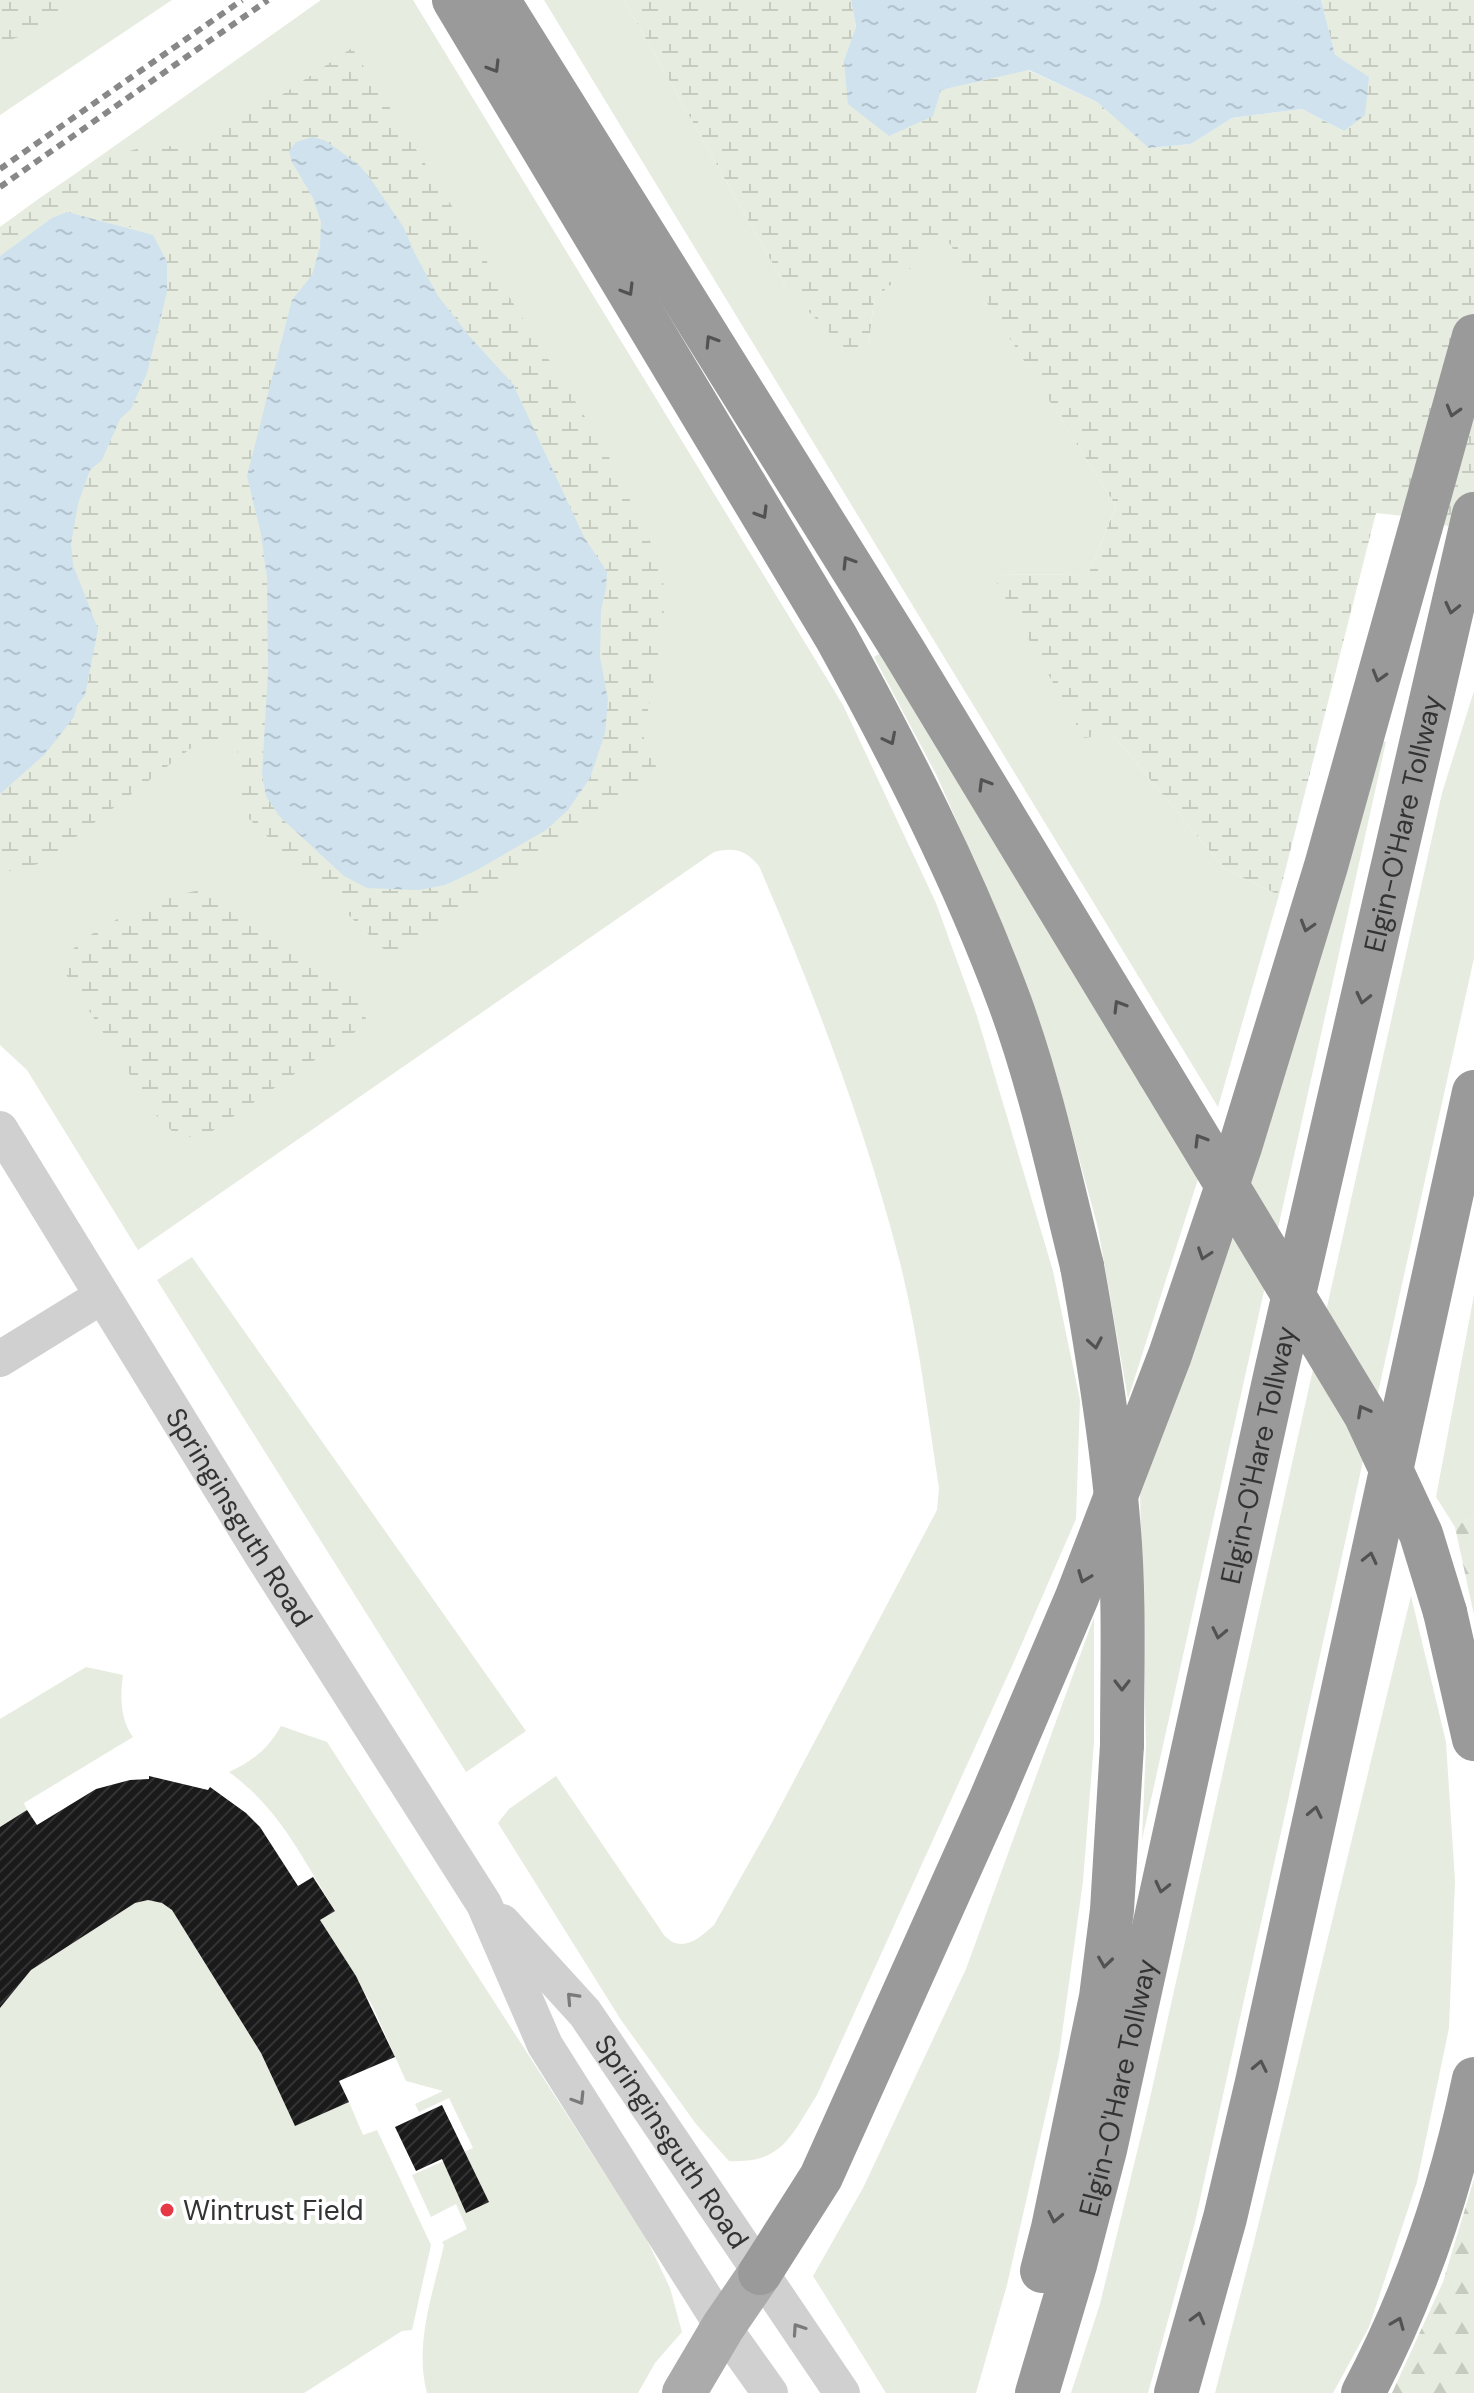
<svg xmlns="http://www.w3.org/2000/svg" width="1474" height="2393" viewBox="0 0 1474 2393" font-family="'DM Sans',sans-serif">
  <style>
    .grass { fill: #e6ecdf }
    .forest { fill: url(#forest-firs) }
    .wetland { fill: url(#wetland-marsh); fill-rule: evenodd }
    .water { fill: url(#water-ripples) }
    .building { fill: url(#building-hatch) }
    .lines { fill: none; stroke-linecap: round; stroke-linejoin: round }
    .minor { stroke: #d0d0d0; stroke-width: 36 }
    .major { stroke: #ababab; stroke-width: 44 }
    .highway { stroke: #9a9a9a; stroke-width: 44 }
    .rail { stroke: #888; stroke-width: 6; stroke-dasharray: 8 6; stroke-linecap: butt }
    .highway-bridge { stroke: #9a9a9a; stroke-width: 44 }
    .oneway { stroke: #525252 }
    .oneway2 { stroke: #7a7a7a }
    .poi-dot { fill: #e63946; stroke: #fff; stroke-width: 3 }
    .labels { text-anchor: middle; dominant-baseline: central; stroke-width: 8; stroke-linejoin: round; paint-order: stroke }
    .street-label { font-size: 28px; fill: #333; stroke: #fff }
    .poi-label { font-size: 28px; fill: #333; stroke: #fff; text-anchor: start }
  </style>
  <defs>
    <pattern id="forest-firs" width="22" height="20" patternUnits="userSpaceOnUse" patternTransform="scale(2)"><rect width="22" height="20" fill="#e6ecdf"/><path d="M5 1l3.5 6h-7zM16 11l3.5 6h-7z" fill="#c6cbc0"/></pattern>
    <pattern id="wetland-marsh" width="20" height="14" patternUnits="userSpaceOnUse" patternTransform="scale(2)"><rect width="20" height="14" fill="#e6ecdf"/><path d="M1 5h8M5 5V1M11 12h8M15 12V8" fill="none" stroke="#c6cbc0"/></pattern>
    <pattern id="water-ripples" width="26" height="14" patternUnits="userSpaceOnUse" patternTransform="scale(2)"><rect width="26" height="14" fill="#cfe2ee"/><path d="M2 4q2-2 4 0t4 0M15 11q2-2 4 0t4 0" fill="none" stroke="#b2c2cd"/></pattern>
    <pattern id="building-hatch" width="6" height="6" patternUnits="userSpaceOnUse" patternTransform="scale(2)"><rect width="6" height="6" fill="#1a1a1a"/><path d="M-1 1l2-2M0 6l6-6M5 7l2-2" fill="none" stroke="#333"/></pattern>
  </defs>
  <rect width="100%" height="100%" fill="#fff"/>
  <path class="grass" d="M0 0H172L0 115Z
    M321 0H413L843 705 936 903 977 1016 1053 1271 1080 1400 1076 1519 1016 1657 817 2095C791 2135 783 2164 729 2161L696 2124 621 2020 498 1823 509 1809 556 1776 664 1935C681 1954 699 1939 714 1925L770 1826 937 1510 939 1488C927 1410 918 1331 898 1255 864 1124 813 990 759 866 745 850 735 847 714 852L138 1250 27 1070 0 1045V227Z
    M544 0H624L788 291 869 343 874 299 946 237 1116 506 1088 575 993 574 1112 734 1225 869 1279 895 1218 1107Z
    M884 651 1198 1179 1128 1399 1098 1228 1057 1077 1013 950 937 776 874 657Z
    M1474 691V958L1195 2222 1148 2393H1071L1100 2304 1148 2107 1442 793Z
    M1380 740 1386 742 1142 1840 1146 1745 1140 1492Z
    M192 1257 526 1731 466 1772 157 1280Z
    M1474 1295V1516L1455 1527 1436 1497Z
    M1411 1596 1446 1742 1455 1881 1449 2028 1417 2182 1369 2327 1333 2393H1215L1255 2238Z
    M1094 1617V1742L1083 1881 1059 2056 1007 2285 976 2393H886L813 2276 863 2188 966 1969Z
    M86 1667 123 1675C120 1695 120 1720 133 1737L24 1803 27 1810 0 1827V1719Z
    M281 1726 327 1742 645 2236 670 2288 682 2332 655 2363 638 2393H427C414 2344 433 2293 444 2245L442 2242 467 2229 456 2204 431 2217 412 2175 473 2148 449 2098 419 2112 415 2104 443 2091 406 2081 372 2005 320 1920 335 1910C301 1857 281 1810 229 1772 253 1761 268 1749 281 1726Z
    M148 1900 162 1903 172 1910 261 2053 295 2126 349 2102 363 2135 377 2130 431 2245 412 2330 402 2331 304 2393H0V2008L31 1970 135 1903Z"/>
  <path class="forest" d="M1474 1516V1615L1455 1527Z
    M1474 2179V2393H1392L1443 2282Z"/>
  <path class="wetland" d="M0 0H82L47 28 0 43Z
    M624 0H851L856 28 844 60 940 90 1028 70 1097 102 1150 148 1191 144 1232 118 1302 109 1344 131 1335 56 1321 0H1474V532L1404 516 1376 513 1279 895 1225 869 1112 734 1084 738 992 574 1088 575 1116 506 946 238 874 299 869 343 852 355 788 291Z
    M352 48 604 447 663 568 664 628 643 736 658 771 394 959 241 811 237 743 195 745 42 863 0 873V794L6 791 73 718 77 705 85 695 98 629 73 565 71 544 78 504 90 470 102 460 120 419 131 408 147 373 167 292V262L153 235 143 230 67 212 52 218 0 256V227C46 194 101 148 160 146 172 145 186 150 197 152L221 135 245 108 280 96ZM344 155 358 165 391 208 438 296 470 337 513 384 584 537 607 572 606 588 601 610 600 657 608 700 546 830 477 870 445 885 419 890 367 888 266 796 262 774 268 672 267 578 261 534 247 476 292 300 312 275 320 247 321 222 313 198 292 162Z
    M200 890 256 916 363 1003 366 1020 355 1032 205 1136 178 1137 155 1114 58 962 87 937 146 902Z"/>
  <path class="water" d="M851 0H1321L1335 55 1369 77 1365 115 1344 131 1302 109 1232 118 1191 144 1149 148 1097 102 1029 70 941 90 933 116 889 136 848 104 844 60 856 27Z
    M313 137 326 141 359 165 370 178 404 228 414 252 438 296 470 337 513 384 584 537 607 572 606 588 601 610 600 657 608 700 605 733 590 778 568 810 546 830 477 870 445 885 419 890 367 888 344 876 279 816 266 796 262 774 268 672 267 578 261 534 247 476 292 300 312 275 320 247 321 222 313 198 292 162 289 151 296 142Z
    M67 212 153 235 167 262V292L147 373 131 409 120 419 102 460 90 470 78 504 71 544 73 565 98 629 85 695 77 705 74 717 45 754 0 794V256L52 218Z"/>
  <path class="building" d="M149 1776 208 1790 210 1787 246 1813 260 1827 298 1886 313 1877 335 1911 320 1920 356 1976 395 2057 339 2081 349 2102 295 2126 261 2053 172 1910 162 1903 148 1900 135 1903 31 1970 0 2008V1827L27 1810 37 1825 96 1789 130 1780 149 1779Z
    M442 2105 489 2202 466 2213 442 2159 416 2171 395 2127Z"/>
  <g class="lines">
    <g class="minor">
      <path id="s1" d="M0 1129 262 1555 484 1904 545 2045 723 2327 770 2393"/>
      <path d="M0 1359 102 1296"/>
      <path id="s2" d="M502 1922 585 2013 842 2393"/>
    </g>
    <path class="major" d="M684 2393 723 2327 760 2273"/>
    <g class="highway">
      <path d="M454 0 836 637C901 755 963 876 1010 1003 1041 1088 1060 1178 1082 1266"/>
      <path d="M498 0 903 650 1159 1073"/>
      <path d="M1445 1612 1474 1739"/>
      <path d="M1042 2271 1053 2228 1101 1997 1112 1910 1122 1745"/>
      <path d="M760 2273 821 2177 990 1801 1077 1597 1170 1355 1240 1147 1326 866 1474 336"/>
      <path id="s3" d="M1037 2393 1075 2265 1105 2150 1276 1372 1474 514"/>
      <path d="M1176 2393 1225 2218 1257 2082 1474 1092"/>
      <path d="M1363 2393C1416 2293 1451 2190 1474 2079"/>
    </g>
    <path class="rail" d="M0 169 242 0
      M0 187 268 0"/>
    <path class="highway-bridge" d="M1159 1073 1365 1414 1421 1534 1445 1612
      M1082 1266C1097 1350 1111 1435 1118 1519 1125 1594 1122 1670 1122 1745"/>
  </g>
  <defs><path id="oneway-chevron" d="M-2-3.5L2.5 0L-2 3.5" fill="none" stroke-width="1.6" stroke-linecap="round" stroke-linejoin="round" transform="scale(2)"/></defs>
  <g class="oneway">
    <use href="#oneway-chevron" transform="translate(494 67) rotate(59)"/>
    <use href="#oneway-chevron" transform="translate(628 290) rotate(59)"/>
    <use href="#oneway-chevron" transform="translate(711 341) rotate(-122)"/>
    <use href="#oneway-chevron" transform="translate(1453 411) rotate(106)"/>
    <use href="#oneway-chevron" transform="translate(762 513) rotate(59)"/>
    <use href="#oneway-chevron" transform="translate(848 562) rotate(-122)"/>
    <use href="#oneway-chevron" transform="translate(1452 608) rotate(103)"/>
    <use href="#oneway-chevron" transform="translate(1379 676) rotate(106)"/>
    <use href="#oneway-chevron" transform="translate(890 739) rotate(63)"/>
    <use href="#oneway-chevron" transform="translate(984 784) rotate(-121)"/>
    <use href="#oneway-chevron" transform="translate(1307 926) rotate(107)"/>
    <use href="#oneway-chevron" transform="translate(1363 998) rotate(103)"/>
    <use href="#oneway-chevron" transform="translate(1119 1006) rotate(-121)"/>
    <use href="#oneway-chevron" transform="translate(1200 1140) rotate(-121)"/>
    <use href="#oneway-chevron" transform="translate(1204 1254) rotate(109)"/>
    <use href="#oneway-chevron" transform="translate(1095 1343) rotate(80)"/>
    <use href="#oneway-chevron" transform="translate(1363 1411) rotate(-118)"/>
    <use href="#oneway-chevron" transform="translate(1370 1558) rotate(-77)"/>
    <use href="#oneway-chevron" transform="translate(1084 1577) rotate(111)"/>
    <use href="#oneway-chevron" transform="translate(1219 1633) rotate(102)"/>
    <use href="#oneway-chevron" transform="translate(1122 1685) rotate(90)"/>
    <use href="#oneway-chevron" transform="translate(1315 1812) rotate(-78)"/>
    <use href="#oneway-chevron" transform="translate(1162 1887) rotate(103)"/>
    <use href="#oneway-chevron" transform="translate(1105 1962) rotate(98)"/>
    <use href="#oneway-chevron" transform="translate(1260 2066) rotate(-78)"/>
    <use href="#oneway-chevron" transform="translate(1055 2217) rotate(102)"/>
    <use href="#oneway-chevron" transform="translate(1198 2318) rotate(-75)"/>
    <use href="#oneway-chevron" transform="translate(1398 2323) rotate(-68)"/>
  </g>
  <g class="oneway2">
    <use href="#oneway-chevron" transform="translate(572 1998) rotate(-133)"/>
    <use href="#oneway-chevron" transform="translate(579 2099) rotate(58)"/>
    <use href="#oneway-chevron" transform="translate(798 2329) rotate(-124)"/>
  </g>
  <circle class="poi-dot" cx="167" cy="2210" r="8"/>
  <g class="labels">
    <g class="street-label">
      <text stroke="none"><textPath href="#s3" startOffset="1612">Elgin-O'Hare Tollway</textPath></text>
      <text stroke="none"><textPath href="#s3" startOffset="964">Elgin-O'Hare Tollway</textPath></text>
      <text stroke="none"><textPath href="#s1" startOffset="456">Springinsguth Road</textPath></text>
      <text stroke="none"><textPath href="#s3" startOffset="316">Elgin-O'Hare Tollway</textPath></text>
      <text stroke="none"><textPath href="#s2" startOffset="278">Springinsguth Road</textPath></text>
    </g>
    <g class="poi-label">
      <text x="183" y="2210">Wintrust Field</text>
    </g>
  </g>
</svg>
